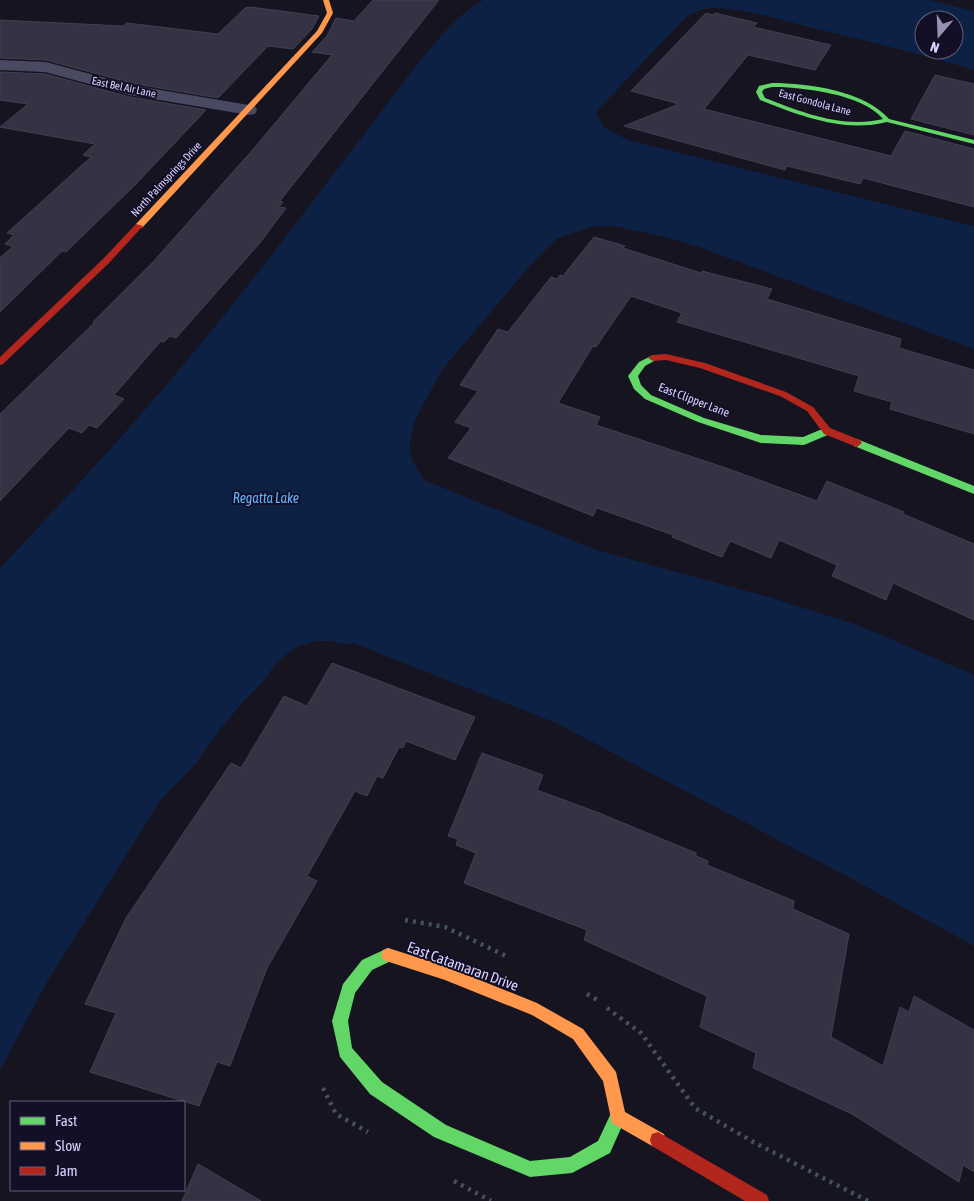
<svg xmlns="http://www.w3.org/2000/svg" width="974" height="1201" viewBox="0 0 974 1201" font-family="'Asap Condensed',sans-serif">
  <style>
    .water { fill: #0d2144; fill-rule: evenodd }
    .building { fill: #343243; stroke: #433f54 }
    .lines { fill: none; stroke-linecap: round; stroke-linejoin: round }
    .path { stroke: #44505f; stroke-width: 4.5; stroke-dasharray: 3 5; stroke-linecap: butt }
    .street { fill: #4a4962; fill-rule: evenodd }
    .fast { fill: #63d668; fill-rule: evenodd }
    .slow { fill: #ff974d; fill-rule: evenodd }
    .jam { fill: #b3261e; fill-rule: evenodd }
    .labels { text-anchor: middle; dominant-baseline: central; stroke-width: 4; stroke-linejoin: round; paint-order: stroke }
    .far-street-label { font-size: 11px; fill: #d9d4ff; stroke: #130f26 }
    .street-label { font-size: 12px; fill: #d9d4ff; stroke: #130f26 }
    .water-label { font-size: 14px; font-style: italic; fill: #62b6ff; stroke: #130f26 }
    .near-street-label { font-size: 15px; fill: #d9d4ff; stroke: #130f26 }
  </style>
  <rect width="100%" height="100%" fill="#161421"/>
  <path class="water" d="M483 0H930L974 11V70C918 53 862 40 805 26 777 19 740 7 712 8 700 9 693 12 684 19L596 112 603 127 628 140 974 226V349L696 246 661 236 613 226 590 227 556 239 527 269 442 370 415 420 409 446 413 462 424 480 596 550 765 596 858 625 974 675V946L854 880 556 723 353 643 343 644 330 641H315L295 648 277 662 262 683 242 703 214 737 197 762 160 801 47 982 0 1070V568C75 489 149 408 218 323 275 252 329 180 384 108 410 75 447 20 483 0ZM924 20H954V50H924Z"/>
  <path class="building" d="M373 0H439L280 201 283 202 279 207 286 208 259 244 176 338 170 336 164 342 161 341 114 395 124 399 97 428 89 425 82 433 69 428 0 501V414L94 323 93 322 153 262 256 146 332 55 312 52 327 36 336 18 354 21Z
    M250 7 319 16 312 29 293 49 268 46 218 98 131 83 46 60 0 58V20L123 26 127 23 218 34 245 8Z
    M706 13 713 15 715 13 757 23 753 27 831 45 815 70 748 55 704 109 891 156 905 131 974 149V207L863 178 860 184 787 166 785 170 624 126 679 104 631 91Z
    M0 72 45 74 130 97 206 110 136 184 66 252 62 251 0 312V258L13 246 5 244 14 235 7 233 91 157 83 155 95 144 0 127 28 104 0 100Z
    M935 75 974 84V135L911 119Z
    M594 237 625 246 623 248 701 273 702 271 772 289 767 299 901 339 899 348 974 370V434L890 409 892 402 854 391 859 376 677 322 682 313 631 296 596 347 593 346 558 403 600 417 596 425 726 468 817 501 827 481 904 512 903 514 974 544V620L893 583 886 600 832 576 837 565 779 540 771 558 730 541 722 557 672 537 673 535 597 508 593 516 448 458 471 428 455 422 478 391 460 385 498 329 508 332 551 277 557 279 560 275 563 276Z
    M332 663 475 717 455 760 406 741 403 748 399 747 383 778 377 776 367 796 355 791 307 876 317 881 267 968 230 1066 217 1062 199 1106 90 1072 116 1013 85 1004 126 918 231 763 241 768 284 696 307 706Z
    M482 753 543 775 537 790 599 813 696 853V856L708 861 707 865 794 901 793 909 849 934 831 1037 883 1066 900 1007 909 1012 914 996 974 1030V1172L963 1165 959 1182 852 1114 753 1068 756 1053 700 1027 707 996 584 940 587 930 464 883 476 853 456 845 458 839 448 836Z
    M198 1164 261 1201H182Z"/>
  <g class="lines">
    <path class="path" d="M405 920 445 927 506 956
      M587 994 599 1001
      M607 1008 641 1033 695 1108 755 1143 868 1201
      M323 1088 336 1114 368 1132
      M454 1181 491 1201"/>
    <path class="street" d="M0 60 46 62 131 85 249 105 255 106 257 110 255 114 249 115 130 95 45 72 0 70Z"/>
    <path class="fast" d="M772 83C808 83 865 91 889 119L974 140V144L887 122C844 133 800 116 760 100L756 92 759 86ZM772 87C802 87 863 94 883 119 843 129 801 112 765 98L762 92 764 89Z
      M653 355 656 356V360L645 366 638 376 641 385 651 395 704 418 761 435 803 437 827 427 832 431 830 434 804 445 761 443 698 422 645 399 634 389 628 376 639 362Z
      M857 439 974 486V494L854 446 852 443Z
      M388 948 393 950 395 955 393 960 372 970 355 993 348 1021 352 1048 382 1082 446 1125 530 1161 570 1157 598 1141 612 1111 618 1109 624 1111 626 1117 610 1153 572 1173 530 1177 434 1137 370 1094 340 1057 332 1021 343 984 362 960Z"/>
    <path class="slow" d="M323 0H329L333 13 322 33 142 228H136V224L317 31 327 13Z
      M388 948 445 966 537 1003 583 1029 616 1072 625 1112 664 1134 666 1140 664 1146 658 1148 652 1146 612 1123 603 1081 573 1039 532 1015 445 980 383 960 381 955 383 950Z"/>
    <path class="jam" d="M136 224 143 226 109 263 3 364 0 365V357L103 259Z
      M666 354 705 363 786 392 813 407 830 428 860 440 862 443 857 447 824 434 807 411 780 396 700 368 666 360 653 361 648 358 653 355Z
      M658 1132 767 1195 769 1201H745L652 1146 650 1140 652 1134Z"/>
  </g>
  <g class="labels">
    <g class="far-street-label">
      <text transform="translate(124 87) rotate(12)">East Bel Air Lane</text>
      <text transform="translate(815 102) rotate(15)">East Gondola Lane</text>
      <text transform="translate(166 179) rotate(-47)">North Palmsprings Drive</text>
    </g>
    <g class="street-label">
      <text transform="translate(694 400) rotate(21)">East Clipper Lane</text>
    </g>
    <g class="water-label">
      <text x="266" y="498">Regatta Lake</text>
    </g>
    <g class="near-street-label">
      <text transform="translate(463 966) rotate(20)">East Catamaran Drive</text>
    </g>
  </g>
  <rect x="10" y="1101" width="175" height="90" fill="#130f26" stroke="#625e7d"/>
  <rect x="20" y="1117" width="25" height="8" fill="#63d668" stroke="#625e7d"/>
  <text x="55" y="1126" font-size="15" fill="#d9d4ff">Fast</text>
  <rect x="20" y="1142" width="25" height="8" fill="#ff974d" stroke="#625e7d"/>
  <text x="55" y="1151" font-size="15" fill="#d9d4ff">Slow</text>
  <rect x="20" y="1167" width="25" height="8" fill="#b3261e" stroke="#625e7d"/>
  <text x="55" y="1176" font-size="15" fill="#d9d4ff">Jam</text>
  <g transform="translate(939 35) rotate(199)"><circle r="24" fill="#130f26" stroke="#625e7d"/>
  <path d="M0-4L9 19L0 12L-9 19Z" fill="#9591b1"/>
  <text y="-8" font-size="14" font-weight="bold" text-anchor="middle" fill="#d9d4ff">N</text>
  </g>
</svg>
